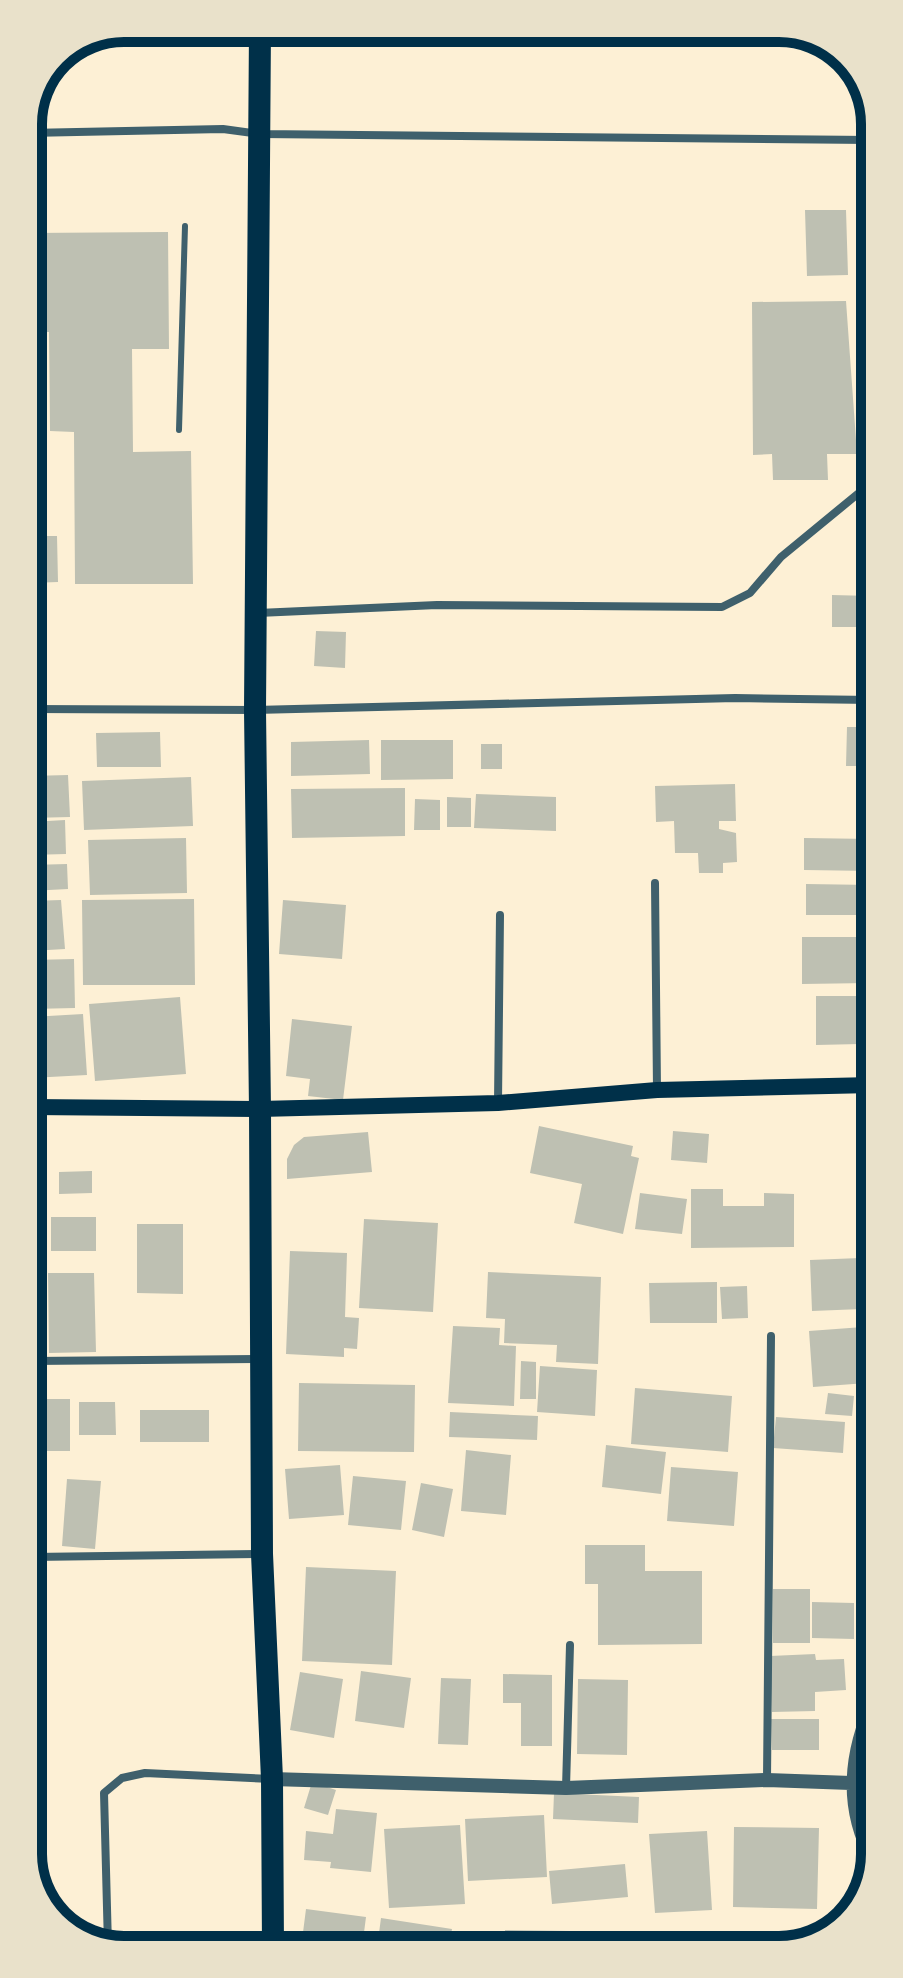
<svg xmlns="http://www.w3.org/2000/svg" width="903" height="1978" viewBox="0 0 903 1978" font-family="Helvetica,sans-serif">
  <style>
    .building { fill: #bec0b2 }
    .lines { fill: none; stroke-linecap: round; stroke-linejoin: round }
    .service { stroke: #3f606c; stroke-width: 6 }
    .minor { stroke: #3f606c; stroke-width: 8 }
    .tertiary { stroke: #3f606c; stroke-width: 14 }
    .secondary { stroke: #003049; stroke-width: 16 }
    .trunk { stroke: #003049; stroke-width: 22 }
    .rim { fill: none; stroke: #003049; stroke-width: 10 }
  </style>
  <rect width="100%" height="100%" fill="#fdf0d5"/>
  <path class="building" d="M805 210H846L848 275 807 276Z
    M168 232 169 349H132L133 452 191 451 193 584H75L74 432 50 431 49 332H29V233Z
    M846 301 857 454H827L828 480H773L772 454 753 455 752 302Z
    M29 536H57L58 582 30 583Z
    M832 595 871 596V627H832Z
    M316 631 346 632 345 668 314 666Z
    M847 727H872V766H846Z
    M160 732 161 767H97L96 733Z
    M369 740 370 774 291 776V742Z
    M381 740H453V779L381 780Z
    M481 744H502V769H481Z
    M68 775 70 817 30 818V776Z
    M191 777 193 826 84 830 82 781Z
    M735 784 736 821H719V829L736 833 737 862 723 863V873H699L698 853H675L674 821 656 822 655 786Z
    M405 788V836L292 838 291 789Z
    M476 794 556 797V831L474 828Z
    M447 797 471 798V827H447Z
    M415 799 440 800V830H414Z
    M65 820 66 854 30 855V822Z
    M186 838 187 893 90 895 88 840Z
    M804 838 872 839V871L804 870Z
    M67 864 68 889 30 891V865Z
    M806 884 872 885V915H806Z
    M194 899 195 985H83L82 900Z
    M61 900 65 949 31 951 30 901Z
    M283 900 346 905 342 959 279 954Z
    M802 937H869V983L802 984Z
    M74 959 75 1008 31 1009V960Z
    M816 996H860V1044L816 1045Z
    M180 997 186 1074 95 1081 89 1004Z
    M83 1014 87 1075 31 1078V1017Z
    M292 1019 352 1026 343 1100 308 1096 310 1079 286 1076Z
    M539 1126 633 1146 631 1156 639 1158 623 1234 574 1223 582 1184 530 1173Z
    M673 1131 709 1134 707 1163 671 1160Z
    M368 1132 372 1172 287 1179V1159L294 1145 304 1137Z
    M92 1171V1193L59 1194V1172Z
    M691 1189H723V1206H764V1193L794 1194V1247L691 1248Z
    M640 1193 687 1199 682 1234 635 1229Z
    M51 1217H96V1251H51Z
    M364 1219 438 1223 433 1312 359 1308Z
    M137 1224H183V1294L137 1293Z
    M290 1251 347 1253 345 1317 359 1318 357 1349 344 1348V1357L286 1354Z
    M860 1258 862 1309 812 1311 810 1260Z
    M488 1272 601 1277 598 1364 556 1362 557 1345 504 1343 505 1319 486 1318Z
    M48 1273H94L96 1352 49 1353Z
    M717 1282V1323H650L649 1283Z
    M747 1286 748 1318 722 1319 720 1287Z
    M453 1326 500 1328 499 1345 516 1346 514 1406 448 1403Z
    M863 1327 867 1383 813 1387 809 1331Z
    M521 1361 536 1362V1399H520Z
    M540 1366 597 1370 595 1416 537 1412Z
    M299 1383 415 1385 414 1452 298 1451Z
    M635 1388 732 1396 728 1452 631 1444Z
    M828 1393 854 1396 852 1416 825 1414Z
    M32 1399H70V1451H32Z
    M79 1402H115L116 1435H79Z
    M862 1403H874V1503H868Z
    M140 1410H209V1442H140Z
    M450 1412 538 1416 537 1440 449 1437Z
    M776 1417 845 1422 843 1453 773 1448Z
    M606 1445 666 1452 661 1494 602 1487Z
    M466 1450 511 1455 506 1515 461 1511Z
    M340 1465 344 1515 289 1519 285 1469Z
    M671 1467 738 1472 734 1526 667 1521Z
    M32 1473 43 1474 41 1538 32 1537Z
    M353 1476 406 1481 401 1530 348 1525Z
    M67 1479 101 1481 95 1549 62 1546Z
    M421 1483 453 1489 444 1537 412 1530Z
    M865 1513H874V1565H867Z
    M585 1545H645V1571H702V1644L598 1645V1584H585Z
    M306 1567 396 1571 392 1665 302 1661Z
    M773 1589H810V1643H773Z
    M812 1602 854 1603V1639L812 1638Z
    M815 1654 816 1660 844 1659 846 1690 815 1692V1711L772 1712 770 1656Z
    M361 1671 411 1678 404 1728 355 1721Z
    M300 1672 343 1679 334 1738 290 1730Z
    M503 1674 552 1675V1746H521V1703H503Z
    M441 1678 471 1679 468 1745 438 1744Z
    M578 1679 628 1680 627 1755 577 1754Z
    M771 1719H819V1750H772Z
    M312 1782 336 1790 328 1815 304 1808Z
    M554 1793 639 1797 638 1823 553 1819Z
    M336 1809 377 1813 371 1872 330 1868 331 1862 304 1860 306 1831 333 1834Z
    M544 1815 547 1877 468 1881 465 1819Z
    M460 1825 465 1904 389 1908 384 1829Z
    M734 1827 819 1828 817 1909 733 1907Z
    M707 1831 712 1910 655 1913 649 1834Z
    M625 1864 628 1897 552 1904 549 1871Z
    M306 1909 366 1917 362 1948H301Z
    M381 1918 452 1929 449 1947 377 1948Z
    M505 1930 570 1931 569 1941 622 1944V1946L504 1947Z
    M750 1935 816 1939V1941L810 1945H750Z"/>
  <g class="lines">
    <path class="service" d="M179 430 185 226"/>
    <path class="minor" d="M28 133 223 129 260 134 870 140
      M258 613 437 605 722 607 750 593 781 557 871 483
      M30 709 255 710 735 698 872 700
      M655 883 657 1090
      M498 1103 500 915
      M32 1361 260 1359
      M32 1557 262 1554
      M33 1752H36
      M767 1780 771 1336
      M566 1788 570 1645
      M108 1946 104 1793 122 1778 145 1773 272 1779"/>
    <path class="tertiary" d="M272 1779 566 1788 767 1780 851 1783
      M873 1859C844 1807 850 1751 875 1699"/>
    <path class="secondary" d="M31 1107 260 1109 498 1103 657 1090 873 1085"/>
    <path class="trunk" d="M260 28 255 710 260 1109 262 1554 272 1779 273 1949"/>
  </g>
  <path d="M0 0H903V1978H0ZM124 42H779A82 82 0 0 1 861 124V1854A82 82 0 0 1 779 1936H124A82 82 0 0 1 42 1854V124A82 82 0 0 1 124 42Z" fill="#e9e1ca" fill-rule="evenodd"/>
  <path class="rim" d="M124 42H779A82 82 0 0 1 861 124V1854A82 82 0 0 1 779 1936H124A82 82 0 0 1 42 1854V124A82 82 0 0 1 124 42Z"/>
</svg>
